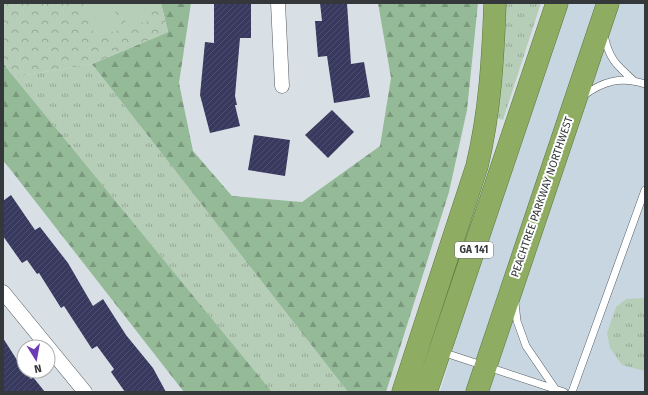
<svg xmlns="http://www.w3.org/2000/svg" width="648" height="395" viewBox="0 0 648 395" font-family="'Fira Sans',sans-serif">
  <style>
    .built { fill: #c8d6e1 }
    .grass { fill: url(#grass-tufts) }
    .forest { fill: url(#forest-firs) }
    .park { fill: url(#park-crowns) }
    .garden { fill: #b6ceb7 }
    .building { fill: url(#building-hatch) }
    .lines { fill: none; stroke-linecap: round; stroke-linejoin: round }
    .service-casing { stroke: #545a5f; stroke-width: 8 }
    .minor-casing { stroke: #545a5f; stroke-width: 15 }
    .trunk-casing { stroke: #5d763b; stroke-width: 23 }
    .service { stroke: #fff; stroke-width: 7 }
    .minor { stroke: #fff; stroke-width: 14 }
    .trunk { stroke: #8eac62; stroke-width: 22 }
    .labels { text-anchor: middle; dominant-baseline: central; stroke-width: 4; stroke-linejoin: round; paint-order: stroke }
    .shield { fill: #fff; stroke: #727476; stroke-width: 1 }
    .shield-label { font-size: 10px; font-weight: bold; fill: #35383b }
    .street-label { font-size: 11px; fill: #35383b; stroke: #fff }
  </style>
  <defs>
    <pattern id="grass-tufts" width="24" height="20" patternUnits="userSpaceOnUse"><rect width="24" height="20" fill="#b6ceb7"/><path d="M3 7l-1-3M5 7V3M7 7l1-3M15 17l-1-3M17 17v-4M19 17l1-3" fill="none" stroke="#95a896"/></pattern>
    <pattern id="forest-firs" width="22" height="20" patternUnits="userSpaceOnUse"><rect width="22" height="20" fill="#95ba97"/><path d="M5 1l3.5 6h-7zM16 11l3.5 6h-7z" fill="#7a987c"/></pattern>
    <pattern id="park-crowns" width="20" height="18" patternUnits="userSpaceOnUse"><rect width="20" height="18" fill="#b6ceb7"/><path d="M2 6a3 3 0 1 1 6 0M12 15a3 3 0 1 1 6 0" fill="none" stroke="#95a896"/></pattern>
    <pattern id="building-hatch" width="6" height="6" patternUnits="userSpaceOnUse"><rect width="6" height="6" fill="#38395e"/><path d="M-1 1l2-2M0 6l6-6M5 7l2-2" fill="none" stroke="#4d4e6d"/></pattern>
  </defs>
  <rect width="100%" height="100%" fill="#d8e0e6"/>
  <path class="built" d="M569 3H645V392H440L496 211Z"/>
  <path class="grass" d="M502 3H541L503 120 495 117Z
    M92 64 348 392H272L14 77Z
    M645 298V371L622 365 610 348 607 333 616 307 626 299Z"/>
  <path class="forest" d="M161 3H191L179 83 193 151 232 196 302 202 380 146 391 78 378 3H478L467 110 449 192 386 392H348L92 64 168 32Z
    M3 63 14 77 272 392H184L3 160Z"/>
  <path class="park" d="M3 3H161L168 32 92 64 14 77 3 63Z"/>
  <path class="garden" d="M86 3H113L120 30 94 36Z
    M121 3H148L152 20 127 27Z"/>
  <path class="building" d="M214 3H251V38H240L235 96 237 105H235L240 126 210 133 200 95 205 42 214 43Z
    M320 3H347L351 64 364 62 370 97 334 103 327 56 318 57 315 21H322Z
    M332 110 354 132 328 158 305 135Z
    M254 135 290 140 285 176 248 170Z
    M11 195 35 230 40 227 68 263 93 306 103 299 126 335 153 368 166 392H125L111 372 114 369 97 346 92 349 64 306 61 308 39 273 37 274 27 260 22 263 3 236V201Z
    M3 338 24 371 31 379 33 377 45 392H3Z"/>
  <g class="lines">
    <defs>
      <path id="service" d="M604 35C609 58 615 64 632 79
        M583 96C603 81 621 76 645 84
        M515 303 517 321 526 346 556 390
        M442 352 564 392
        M572 392 645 190"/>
      <path id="minor" d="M278 3 282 86
        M3 292 85 392"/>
      <path id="trunk" d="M403 392 477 166C490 112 493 58 495 3
        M426 392 557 3
        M477 392 608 3"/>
    </defs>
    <use href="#service" class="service-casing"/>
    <use href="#minor" class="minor-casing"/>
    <use href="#trunk" class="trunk-casing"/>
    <use href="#service" class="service"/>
    <use href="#minor" class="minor"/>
    <use href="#trunk" class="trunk"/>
  </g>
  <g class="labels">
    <rect class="shield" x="455" y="242" width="38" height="16" rx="3"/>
    <g class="shield-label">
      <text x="474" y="250">GA 141</text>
    </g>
    <g class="street-label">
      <text transform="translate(542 197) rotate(-71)">PEACHTREE PARKWAY NORTHWEST</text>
    </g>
  </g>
  <rect width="648" height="395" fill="none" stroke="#35383b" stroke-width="8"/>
  <g transform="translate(36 359) rotate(169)"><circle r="19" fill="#ffffff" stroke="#aeafb1"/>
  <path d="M0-3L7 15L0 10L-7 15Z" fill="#6d3bb2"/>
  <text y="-6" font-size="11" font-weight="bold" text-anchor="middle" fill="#35383b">N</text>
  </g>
</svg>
